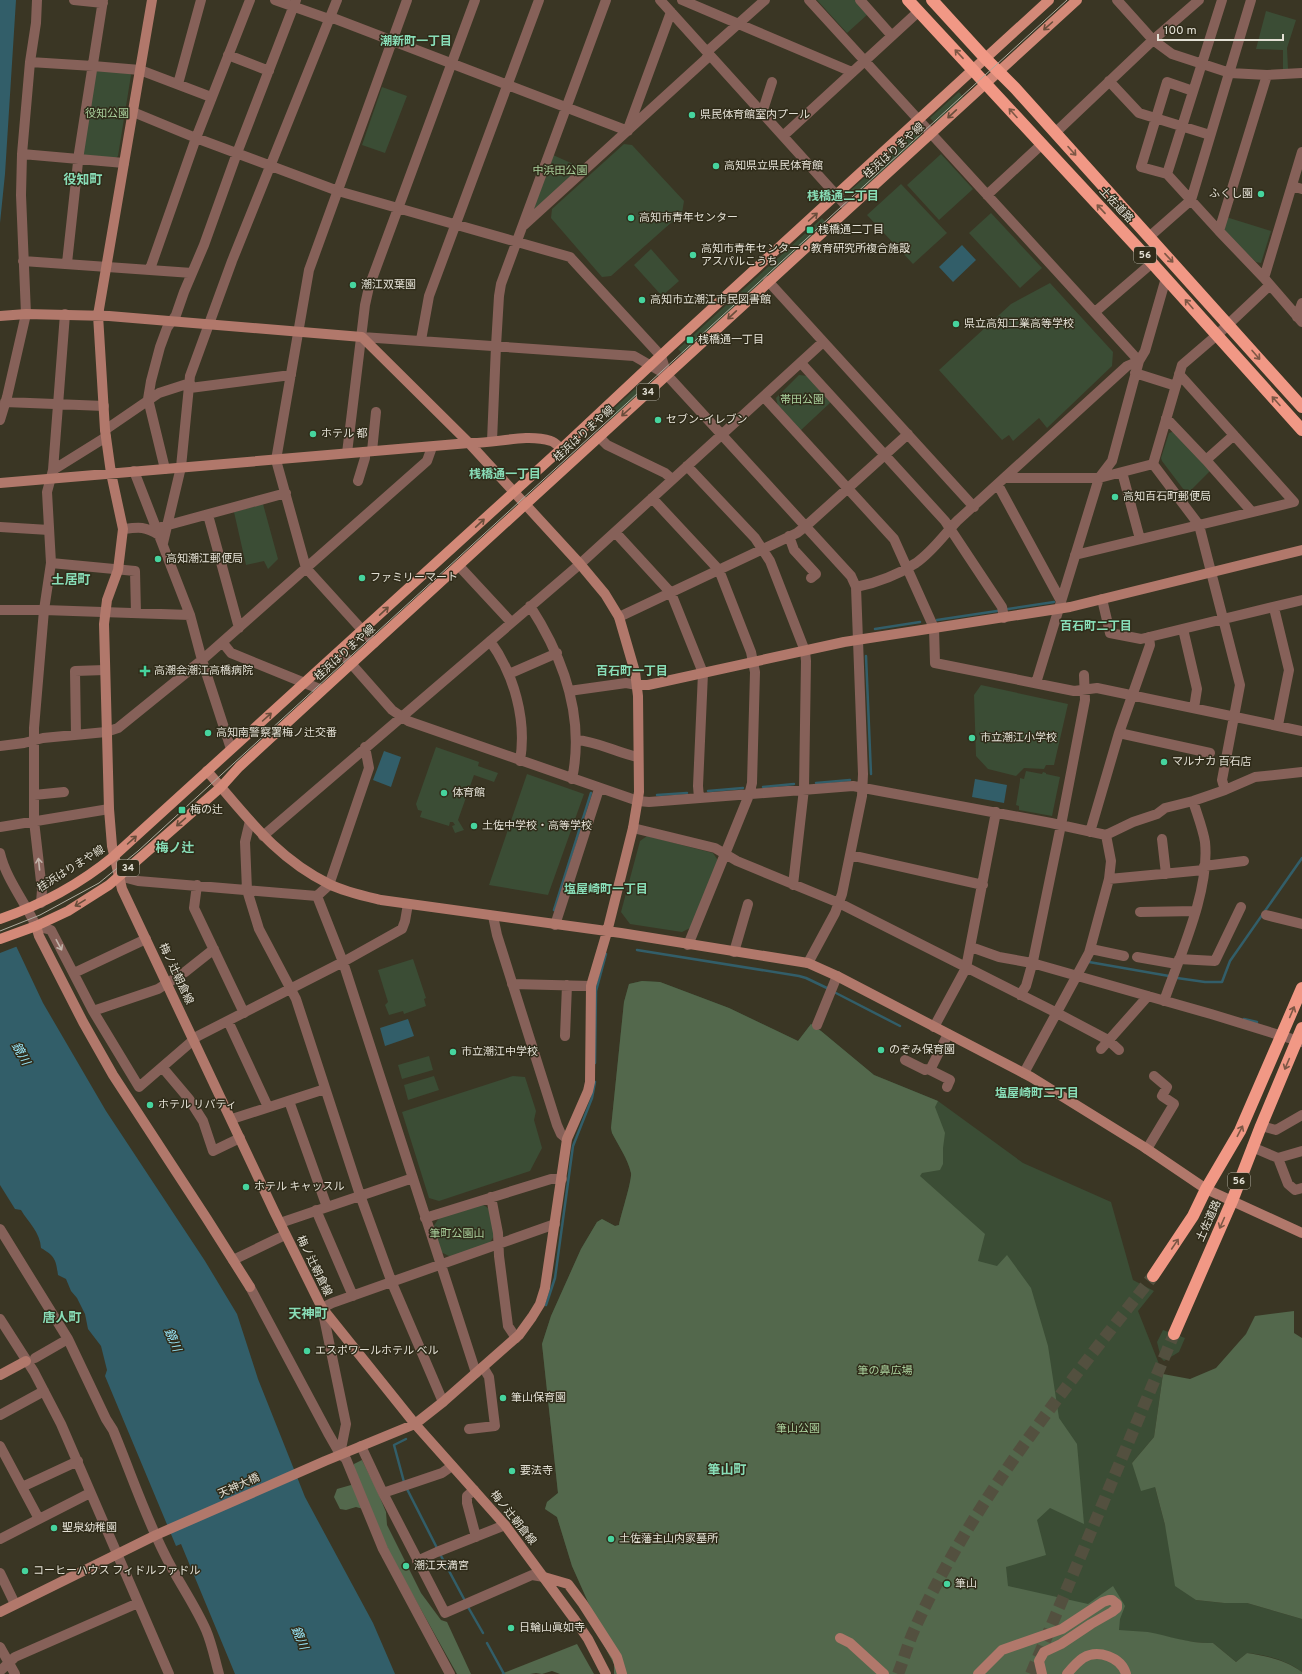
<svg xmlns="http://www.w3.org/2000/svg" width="1302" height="1674" viewBox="0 0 1302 1674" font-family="Overpass,'Noto Sans JP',sans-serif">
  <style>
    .green { fill: #3b4d35 }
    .forest { fill: #53684c }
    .water { fill: #325e69 }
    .pier { fill: #3a3624 }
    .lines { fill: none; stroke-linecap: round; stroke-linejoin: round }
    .stream { stroke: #325e69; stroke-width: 2.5 }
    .highway-tunnel { stroke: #53503f; stroke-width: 12; stroke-dasharray: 12 6; stroke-linecap: butt }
    .street { stroke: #866159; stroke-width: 10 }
    .secondary { stroke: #b1786b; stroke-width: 10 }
    .primary { stroke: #d38978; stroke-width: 10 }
    .highway { stroke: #f19885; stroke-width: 12 }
    .tram { stroke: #aeab9e; stroke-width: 1 }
    .oneway { stroke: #694d3b }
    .oneway2 { stroke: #7d5745 }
    .oneway3 { stroke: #c2b4aa }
    .poi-dot { fill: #46d49e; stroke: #302c1a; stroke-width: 1.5 }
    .labels { text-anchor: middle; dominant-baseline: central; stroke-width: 3; stroke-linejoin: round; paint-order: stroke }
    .shield { fill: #302c1a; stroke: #adaa9d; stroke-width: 1 }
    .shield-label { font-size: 10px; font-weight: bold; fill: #e3e0d5 }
    .park-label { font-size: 11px; fill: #aad19d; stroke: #302c1a }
    .poi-label { font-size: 11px; fill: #e3e0d5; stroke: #302c1a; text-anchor: start }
    .street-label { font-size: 11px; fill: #e3e0d5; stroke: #302c1a }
    .neighbourhood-label { font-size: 12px; font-weight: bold; fill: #88ddb7; stroke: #302c1a }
    .water-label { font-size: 12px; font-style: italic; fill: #9beafe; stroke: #302c1a }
    .quarter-label { font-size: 13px; font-weight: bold; fill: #88ddb7; stroke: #302c1a }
  </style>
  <rect width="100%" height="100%" fill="#3a3624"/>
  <path class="green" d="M817 0H856L868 14 847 33Z
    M1266 11 1296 20 1287 48 1288 69 1283 70V50L1256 49Z
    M99 69 129 72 131 75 118 156 115 159 84 157 83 154 96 72Z
    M382 87 407 96 385 153 362 145Z
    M959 92 964 98 936 124 930 118Z
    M916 131 921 136 856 195 851 190Z
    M624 144 632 145 684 201 682 213 611 276 602 277 551 218 552 209Z
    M941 154 973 189 939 220 907 185Z
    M553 155 582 168 533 211Z
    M901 184 947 233 913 264 867 215Z
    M991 213 1042 268 1020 288 969 233Z
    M1226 217 1271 231 1261 263 1256 262 1225 232 1223 227Z
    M822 218 826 223 683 354 678 349Z
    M651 249 679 281 662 296 634 265Z
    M1050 283 1113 352 1112 366 1047 428 1039 418 1013 441 1009 435 1002 440 939 370 1011 304Z
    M799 375 808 376 831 402 800 431 778 406 776 398Z
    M635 389 640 393 611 420 607 415Z
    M1175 431 1210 471 1187 494 1162 461 1161 458 1169 433Z
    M263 504 278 559 268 569 264 561 246 565 234 512Z
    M981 685 1068 704 1054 765H1046L1044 769 1024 768 1016 776 988 769 976 756 974 695Z
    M436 747 479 762 478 766 498 773 494 782 474 775 458 820 464 830 455 833 452 826 455 825 453 822H450L449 826 420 817 422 811 418 810 416 804Z
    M1026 771 1042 774 1043 772 1046 773V774L1060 777 1052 816 1019 810V806L1016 805 1020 781V778L1024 779Z
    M527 774 584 794 548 895 489 885Z
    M647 836 713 853 719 862 692 927 682 932 630 924 621 912 640 841Z
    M413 959 426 998 424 999 426 1006 404 1014 403 1011 389 1015 385 1005 388 1002 378 970Z
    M642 981 660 982 729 1008 798 1041 811 1024 821 1031 874 1075 938 1101 1023 1163 1111 1202 1133 1280 1154 1291 1138 1311 1163 1374 1154 1437 1132 1463 1155 1487 1165 1525 1196 1600 1224 1603H1247L1302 1619V1672C1286 1660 1267 1655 1247 1653L1236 1662 1213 1643C1191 1644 1168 1637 1146 1632L614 1674V1664L597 1632V1622L572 1566 557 1517 545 1509 547 1502 558 1493 542 1344 551 1316 581 1249 597 1222 602 1219 615 1226 619 1225C621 1214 632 1181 631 1173 628 1159 618 1145 612 1133L611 1128 624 1002 629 984Z
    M429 1056 433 1070 402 1079 398 1065Z
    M434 1076 439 1090 408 1100 404 1085Z
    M513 1076 525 1077 536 1111 534 1120 542 1148 530 1171 439 1201 429 1198 402 1112Z
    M482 1204 491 1210 494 1236 489 1244 451 1257 441 1252 433 1227 439 1218Z
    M1163 1330 1185 1338 1179 1352 1164 1361 1161 1358 1157 1342Z"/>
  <path class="forest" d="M642 981 660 982 729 1008 798 1041 811 1024 821 1031 874 1075 938 1101 935 1107 945 1133 943 1148V1164L940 1170 922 1173 920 1176 985 1234 978 1261 997 1266 1007 1255 1031 1288 1048 1346 1059 1418 1077 1444 1084 1524 1050 1508 1037 1520 1046 1555 1006 1567 1008 1586 1088 1604 1113 1586 1125 1606 1120 1619 1119 1630C1128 1631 1138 1631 1148 1632 1169 1636 1191 1644 1213 1643L1236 1662 1247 1653C1267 1656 1286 1660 1302 1672V1674H614V1664L597 1632V1622L572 1566 557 1517 545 1509 547 1502 558 1493 542 1344 551 1316 581 1249 597 1222 602 1219 615 1226 619 1225C621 1214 632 1181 631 1173 628 1159 618 1145 612 1133L611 1128 624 1002 629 984Z
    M1294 1311V1333L1302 1338V1619L1247 1603H1224L1196 1600 1175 1586 1165 1525 1155 1487 1141 1491 1132 1463 1154 1437 1163 1374 1190 1379 1216 1368 1246 1334 1255 1316Z
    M362 1460 376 1488 386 1512 387 1525 421 1593 441 1620 447 1622 471 1674H457L391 1556 371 1511 356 1507 346 1510 340 1509 334 1497 337 1489 351 1485 354 1464Z
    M577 1644 594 1674H560L552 1671 542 1674 536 1673 530 1674H501Z"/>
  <path class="water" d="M0 0H16L5 174 0 223Z
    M962 245 976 260 953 282 939 267Z
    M384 751 401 757 391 787 373 780Z
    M975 779 1007 785 1004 803 972 797Z
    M0 912 43 1003 106 1111 205 1261 237 1314 258 1379 305 1497 373 1623 395 1674H235L181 1544 176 1546 105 1376 107 1370 101 1346 88 1329 85 1314 77 1298 71 1291 66 1279 58 1275C56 1260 55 1256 41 1248 40 1232 28 1222 21 1210L15 1209 0 1185Z
    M408 1019 414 1036 385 1046 380 1028Z"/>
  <path class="pier" d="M0 910 18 946 0 953Z"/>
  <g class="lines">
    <path class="stream" d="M1008 609 1054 602
      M937 620 997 611
      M875 629 920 622
      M866 656 871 774
      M816 783 850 780
      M763 787 794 784
      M708 791 743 788
      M657 795 687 793
      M554 910 591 793
      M637 950 799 976 806 978 829 989
      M1089 962 1169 976
      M1177 978 1205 982H1222L1230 961 1302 858
      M834 992 900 1026
      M1244 1019 1257 1022
      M595 1063 596 991 606 954
      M546 1305 555 1278 573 1146 592 1098 595 1082
      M404 1482 394 1445 406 1439
      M407 1489 437 1548
      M440 1554 464 1599
      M468 1607 483 1633
      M487 1643 504 1674"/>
    <path class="highway-tunnel" d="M898 1674C904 1659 908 1643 915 1628 973 1500 1066 1387 1153 1276
      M1031 1674 1174 1334"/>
    <path class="street" d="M74 0 103 3
      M275 0 326 18H333L628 131
      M660 0 848 208
      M682 0 852 72
      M809 0 1139 361
      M860 0 892 36
      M1117 0 1153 40 1172 54 1230 73 1267 75 1302 73
      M228 55 269 71
      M30 62 93 66 140 70 211 97
      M1109 81 1139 113 1210 135
      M178 84 201 0
      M1193 91 1167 82 1141 167 1167 174 1219 231 1264 278 1302 322
      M133 112 196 138 338 191 570 257 661 356 667 375
      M762 113 772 82
      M628 129 671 12
      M1055 133 1153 40 1199 0
      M783 136 919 11
      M22 154 124 163
      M1167 174 1222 0
      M1292 186 1302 189
      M987 195 1041 145
      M524 225 706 59 710 49 765 0
      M1219 231 1267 75
      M1149 237 1191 200 1251 0
      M23 261 192 273
      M67 263 79 153 103 0
      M150 269 196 138 250 0
      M1264 278 1302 152
      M768 281 974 507
      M1095 312 1152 263
      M1297 317 1302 303
      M362 337 634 356 667 375 851 576 856 587 863 774 862 796 842 894 835 913 808 963
      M421 340 429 296 539 0
      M801 363 945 521 1002 607 1004 618
      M1135 373 1176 386
      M190 388 291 375
      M764 397 894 539 934 628 935 663 1074 691 1097 688 1302 731
      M5 402 104 406
      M1166 418 1206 460 1252 512
      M0 420 7 397 26 314 21 195 22 154 30 62 36 23 37 0
      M105 430 159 393 190 383
      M599 437 607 445 665 473 672 479
      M492 441 496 346 499 296 501 284 606 0
      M372 451 376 412
      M347 453 365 305 369 287 475 0
      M1206 460 1234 435
      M687 466 755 538 770 561 805 651 806 661 804 789 793 885
      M165 469 148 399 151 381 160 347 167 328 176 315 184 292 204 245 237 153 296 0
      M53 470 106 437
      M134 471 190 615 202 660 231 749
      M1122 472 1140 539
      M1005 478H1099L1153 464
      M358 481 365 458V452
      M998 485 1061 601
      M652 498 719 570 751 652 755 672 752 783 749 795 688 945
      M208 515 239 628
      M0 527 49 530
      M161 527 286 493
      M123 529C139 527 145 526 159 535
      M615 532 671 593 703 673 698 786 699 798
      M789 536 794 550 816 574 811 578
      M163 543 181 467 190 376 232 261 337 0
      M1075 555 1294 502 1179 374
      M51 563 135 571 136 613
      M459 566 511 622
      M856 587C876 583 899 574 916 563 932 552 944 535 957 521L1127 366 1139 361
      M1102 599 1110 633 1141 639 1302 600
      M530 606C563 657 585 717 572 779
      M1274 608 1289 670 1278 725
      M0 610H44L190 615
      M619 617 797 533 806 526 908 434
      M1183 629 1197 689 1194 708
      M490 641C514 674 527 720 520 761
      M223 643 231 653 322 690
      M374 643 306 568 276 460 309 270 407 0
      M340 651 392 710 408 721 638 801 649 802 853 786 1051 823 1106 835 1133 822 1157 814 1165 808 1193 801 1225 790 1255 777 1302 772
      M509 674 557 653
      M1036 683 1099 478 1112 461 1139 361 1145 351 1166 278
      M569 691 626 683 637 685
      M1119 733 1210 753
      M76 735 75 671 105 670
      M576 740C597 741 617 753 638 757
      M0 746 24 743 43 738 106 732 118 728 202 660 427 461 432 447
      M1225 790 1222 780 1240 685 1199 525 1153 464 1182 365 1217 335 1270 285
      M34 795 64 792
      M250 821 245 842 247 890 259 929 296 999 360 1195 392 1283 443 1402
      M0 827 109 809
      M633 828 715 848 737 861 839 903 1057 1013 1108 1040 1119 1050
      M1090 832 1119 733 1150 645 1149 637
      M263 836 580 564 823 342
      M1162 839 1166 874
      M0 853C6 879 25 902 36 926L51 930 93 1011 139 1087 198 1036 343 962 402 929 405 921 408 904
      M850 855 983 885
      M1204 866 1244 861
      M119 876 138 881 317 896 329 885 369 768 365 747
      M1109 879 1204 870
      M197 885 194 908 244 1013
      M317 896 343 962 476 1373
      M41 903 42 890 34 821V728L44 610 51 563 47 492 53 470 65 314
      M1140 912 1196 911
      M1266 915 1302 924
      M493 916 497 935 557 1125 561 1134 567 1139
      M555 925 599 789
      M971 947 999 957 1032 963 1211 1014 1302 1042
      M1091 949 1124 956
      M734 952 748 904
      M1137 957 1177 964
      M1179 959 1215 961 1241 907
      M74 973 146 939
      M512 984 591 986
      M1020 995 1026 986 1033 961 1061 825 1085 700 1084 675
      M1164 1001C1180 955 1210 891 1205 842 1203 829 1197 814 1193 801
      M93 1011 158 989 185 972 214 949
      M228 1021 268 1107
      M817 1025 837 976
      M934 1027 966 968 996 812
      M565 1036 567 985
      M1101 1049 1148 996
      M905 1060 925 1070 928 1069 950 1080 947 1087
      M162 1067 189 1099 203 1121 213 1151 240 1138
      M930 1070 948 1034
      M1024 1073 1089 953 1109 879 1111 861 1106 835
      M289 1101 327 1207
      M232 1119 325 1089
      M1261 1126 1276 1130 1302 1115
      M1252 1147 1278 1158 1288 1184 1295 1190 1302 1188
      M1147 1149 1174 1104 1162 1096 1167 1087 1154 1076
      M1278 1158 1302 1151
      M491 1197 498 1233 499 1256 508 1326 516 1338
      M316 1210 353 1296
      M425 1218 551 1179H562
      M280 1223 413 1178
      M0 1229 68 1339 106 1419 113 1430C130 1471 144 1513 164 1553 177 1580 194 1603 206 1630 212 1644 215 1660 219 1674
      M233 1260 285 1235
      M250 1287 328 1433 340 1454 346 1459 383 1549 450 1674
      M0 1319 34 1372 61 1424 169 1674
      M35 1358 68 1339
      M0 1415 44 1391
      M469 1429 495 1426 489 1377 483 1367
      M0 1446 39 1519
      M361 1446 383 1493 445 1613 532 1575 544 1577
      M340 1454 346 1424 322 1308 332 1303 555 1224
      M22 1487 78 1461
      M474 1490 467 1496V1503L476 1537
      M383 1493 442 1473 452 1466
      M0 1539 90 1493
      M417 1561 437 1552 505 1525
      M0 1573 15 1604
      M0 1647 15 1674
      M0 1671 15 1657 138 1603"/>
    <path class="secondary" d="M152 0 98 315 105 430 111 473 123 529 118 570 107 600 104 624 109 809 112 846 122 889 274 1211 322 1308 415 1424 505 1525 575 1620 588 1639 606 1674
      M0 316 26 314 109 316 362 337 469 443 580 564 605 594 619 617 635 672 638 696 639 792 633 828 607 932 591 986 590 1082 588 1091 567 1139 545 1288 540 1304 532 1317 519 1335 443 1402 415 1424 325 1461 156 1535 0 1612
      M0 483 469 443C495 444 525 433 551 441 555 442 558 446 561 449
      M637 685H648L844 642 1070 607 1302 550
      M207 771C246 815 274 857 329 884 345 892 364 896 381 900L621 933 808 963 837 976 1031 1077 1144 1147 1206 1189 1302 1233
      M36 926 39 936 83 1022 113 1075 207 1219 250 1287
      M0 1375 26 1361
      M544 1577 568 1584 583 1604 617 1657 622 1674
      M840 1638 850 1643 884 1674
      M978 1674 1002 1650 1062 1629 1103 1602 1109 1600H1112L1117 1604V1608L1112 1612 1091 1624 1061 1644 1044 1652 1039 1661 1042 1674
      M1067 1674C1072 1668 1077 1662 1083 1658 1098 1649 1121 1657 1126 1674"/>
    <path class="primary" d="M0 919C41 905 80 884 114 856L561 449 671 346 1049 0
      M0 939 36 926 68 911 109 885 221 787 239 767 351 664 1077 0"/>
    <path class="highway" d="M908 0 1152 263 1302 430
      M932 0 985 58 1015 88 1302 407
      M1153 1276 1193 1216 1206 1189 1240 1131 1302 988
      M1174 1334 1232 1201 1261 1126 1302 1028"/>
    <path class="tram" d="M0 931 40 915 99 883 138 851 1067 0"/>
  </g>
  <defs><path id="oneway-shaft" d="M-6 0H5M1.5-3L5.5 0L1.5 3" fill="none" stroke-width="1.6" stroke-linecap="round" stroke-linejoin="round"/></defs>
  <g class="oneway">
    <use href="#oneway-shaft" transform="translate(1048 26) rotate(138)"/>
    <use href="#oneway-shaft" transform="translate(952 114) rotate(137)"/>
    <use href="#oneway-shaft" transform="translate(813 217) rotate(-42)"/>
    <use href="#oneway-shaft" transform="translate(732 315) rotate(137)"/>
    <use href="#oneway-shaft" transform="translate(626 412) rotate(138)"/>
    <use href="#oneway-shaft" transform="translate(480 523) rotate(-43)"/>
    <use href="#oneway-shaft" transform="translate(384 611) rotate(-43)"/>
    <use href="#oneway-shaft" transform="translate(267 717) rotate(-42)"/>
    <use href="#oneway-shaft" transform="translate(181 822) rotate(139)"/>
    <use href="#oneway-shaft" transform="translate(132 840) rotate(-42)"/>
    <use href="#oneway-shaft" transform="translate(80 903) rotate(149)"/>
  </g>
  <g class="oneway2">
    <use href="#oneway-shaft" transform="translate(959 54) rotate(-133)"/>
    <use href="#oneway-shaft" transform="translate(1013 113) rotate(-132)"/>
    <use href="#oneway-shaft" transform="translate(1072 151) rotate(48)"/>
    <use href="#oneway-shaft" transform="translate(1101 209) rotate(-133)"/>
    <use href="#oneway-shaft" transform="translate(1169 258) rotate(47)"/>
    <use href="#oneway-shaft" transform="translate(1189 304) rotate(-131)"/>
    <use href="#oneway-shaft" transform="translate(1256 355) rotate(49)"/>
    <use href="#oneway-shaft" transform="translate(1276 401) rotate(-132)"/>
    <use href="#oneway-shaft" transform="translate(1292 1012) rotate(-67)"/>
    <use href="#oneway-shaft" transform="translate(1287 1064) rotate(113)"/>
    <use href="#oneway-shaft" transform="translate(1240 1131) rotate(-63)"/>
    <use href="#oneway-shaft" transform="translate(1222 1223) rotate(114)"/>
    <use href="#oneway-shaft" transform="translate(1175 1244) rotate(-56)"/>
  </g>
  <g class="oneway3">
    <use href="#oneway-shaft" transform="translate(39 864) rotate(-96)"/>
    <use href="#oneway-shaft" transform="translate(59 945) rotate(62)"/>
  </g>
  <g class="poi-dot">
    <circle cx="692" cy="115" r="4"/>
    <circle cx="716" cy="166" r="4"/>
    <circle cx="1261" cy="194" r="4"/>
    <circle cx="631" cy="218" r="4"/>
    <rect x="806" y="226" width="8" height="8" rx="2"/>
    <circle cx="693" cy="255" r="4"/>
    <circle cx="353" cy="285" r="4"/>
    <circle cx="642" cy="300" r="4"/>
    <circle cx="956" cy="324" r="4"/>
    <rect x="686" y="336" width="8" height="8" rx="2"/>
    <circle cx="658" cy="420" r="4"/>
    <circle cx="313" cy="434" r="4"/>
    <circle cx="1115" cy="497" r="4"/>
    <circle cx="158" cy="559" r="4"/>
    <circle cx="362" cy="578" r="4"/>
    <path d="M143 665h4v4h4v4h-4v4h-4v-4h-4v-4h4z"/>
    <circle cx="208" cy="733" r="4"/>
    <circle cx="972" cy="738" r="4"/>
    <circle cx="1164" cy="762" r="4"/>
    <circle cx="444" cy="793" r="4"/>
    <rect x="178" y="806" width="8" height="8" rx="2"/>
    <circle cx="474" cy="826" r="4"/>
    <circle cx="881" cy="1050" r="4"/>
    <circle cx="453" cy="1052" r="4"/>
    <circle cx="150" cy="1105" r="4"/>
    <circle cx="246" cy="1187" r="4"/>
    <circle cx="307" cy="1351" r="4"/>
    <circle cx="503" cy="1398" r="4"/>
    <circle cx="512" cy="1471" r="4"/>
    <circle cx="54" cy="1528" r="4"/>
    <circle cx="611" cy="1539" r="4"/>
    <circle cx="406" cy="1566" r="4"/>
    <circle cx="25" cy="1571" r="4"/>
    <circle cx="947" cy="1584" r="4"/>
    <circle cx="511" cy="1628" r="4"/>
  </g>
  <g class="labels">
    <g class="shield">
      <rect x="1134" y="247" width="22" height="16" rx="3"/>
      <rect x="637" y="384" width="22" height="16" rx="3"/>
      <rect x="117" y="860" width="22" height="16" rx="3"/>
      <rect x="1228" y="1173" width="22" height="16" rx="3"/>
    </g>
    <g class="shield-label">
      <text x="1145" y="255">56</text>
      <text x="648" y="392">34</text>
      <text x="128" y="868">34</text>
      <text x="1239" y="1181">56</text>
    </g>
    <g class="park-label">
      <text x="107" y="114">役知公園</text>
      <text x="560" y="171">中浜田公園</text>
      <text x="802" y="400">帯田公園</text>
      <text x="457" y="1234">筆町公園山</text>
      <text x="885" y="1371">筆の鼻広場</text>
      <text x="798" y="1429">筆山公園</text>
    </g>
    <g class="poi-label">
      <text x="700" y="115">県民体育館室内プール</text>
      <text x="724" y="166">高知県立県民体育館</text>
      <text x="1253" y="194" text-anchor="end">ふくし園</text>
      <text x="639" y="218">高知市青年センター</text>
      <text x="818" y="230">桟橋通二丁目</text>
      <text x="701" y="249">高知市青年センター・教育研究所複合施設<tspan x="701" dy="13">アスパルこうち</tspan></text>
      <text x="361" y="285">潮江双葉園</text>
      <text x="650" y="300">高知市立潮江市民図書館</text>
      <text x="964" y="324">県立高知工業高等学校</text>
      <text x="698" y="340">桟橋通一丁目</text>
      <text x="666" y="420">セブン-イレブン</text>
      <text x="321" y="434">ホテル 都</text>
      <text x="1123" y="497">高知百石町郵便局</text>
      <text x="166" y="559">高知潮江郵便局</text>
      <text x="370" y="578">ファミリーマート</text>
      <text x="154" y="671">高潮会潮江高橋病院</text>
      <text x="216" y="733">高知南警察署梅ノ辻交番</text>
      <text x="980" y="738">市立潮江小学校</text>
      <text x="1172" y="762">マルナカ 百石店</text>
      <text x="452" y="793">体育館</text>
      <text x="190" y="810">梅の辻</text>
      <text x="482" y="826">土佐中学校・高等学校</text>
      <text x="889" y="1050">のぞみ保育園</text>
      <text x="461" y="1052">市立潮江中学校</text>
      <text x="158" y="1105">ホテル リバティ</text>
      <text x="254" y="1187">ホテル キャッスル</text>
      <text x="315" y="1351">エスポワールホテル ベル</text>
      <text x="511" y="1398">筆山保育園</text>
      <text x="520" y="1471">要法寺</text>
      <text x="62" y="1528">聖泉幼稚園</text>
      <text x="619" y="1539">土佐藩主山内家墓所</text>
      <text x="414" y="1566">潮江天満宮</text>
      <text x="33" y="1571">コーヒーハウス フィドルファドル</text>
      <text x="955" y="1584">筆山</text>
      <text x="519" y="1628">日輪山眞如寺</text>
    </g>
    <g class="street-label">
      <text transform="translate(894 151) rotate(-42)">桂浜はりまや線</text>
      <text transform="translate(1116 205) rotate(47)">土佐道路</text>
      <text transform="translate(584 434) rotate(-42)">桂浜はりまや線</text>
      <text transform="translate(345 653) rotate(-42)">桂浜はりまや線</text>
      <text transform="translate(71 869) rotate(-32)">桂浜はりまや線</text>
      <text transform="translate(176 974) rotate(65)">梅ノ辻朝倉線</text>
      <text transform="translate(1209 1221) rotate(-66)">土佐道路</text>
      <text transform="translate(314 1266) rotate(64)">梅ノ辻朝倉線</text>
      <text transform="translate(239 1486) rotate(-24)">天神大橋</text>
      <text transform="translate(513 1518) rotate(51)">梅ノ辻朝倉線</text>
    </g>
    <g class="neighbourhood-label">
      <text x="416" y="42">潮新町一丁目</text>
      <text x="843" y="197">桟橋通二丁目</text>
      <text x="505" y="475">桟橋通一丁目</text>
      <text x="1096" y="627">百石町二丁目</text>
      <text x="632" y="672">百石町一丁目</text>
      <text x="606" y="890">塩屋崎町一丁目</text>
      <text x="1037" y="1094">塩屋崎町二丁目</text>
    </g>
    <g class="water-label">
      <text transform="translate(20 1054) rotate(60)">鏡川</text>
      <text transform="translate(172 1340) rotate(67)">鏡川</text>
      <text transform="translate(299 1638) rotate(67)">鏡川</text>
    </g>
    <g class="quarter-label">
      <text x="83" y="181">役知町</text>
      <text x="71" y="581">土居町</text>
      <text x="175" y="849">梅ノ辻</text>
      <text x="308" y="1315">天神町</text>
      <text x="62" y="1319">唐人町</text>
      <text x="727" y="1471">筆山町</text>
    </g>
  </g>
  <path d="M1158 34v6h125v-6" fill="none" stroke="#e3e0d5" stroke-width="2"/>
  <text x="1164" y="34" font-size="12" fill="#e3e0d5" stroke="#302c1a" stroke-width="3" paint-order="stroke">100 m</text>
</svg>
